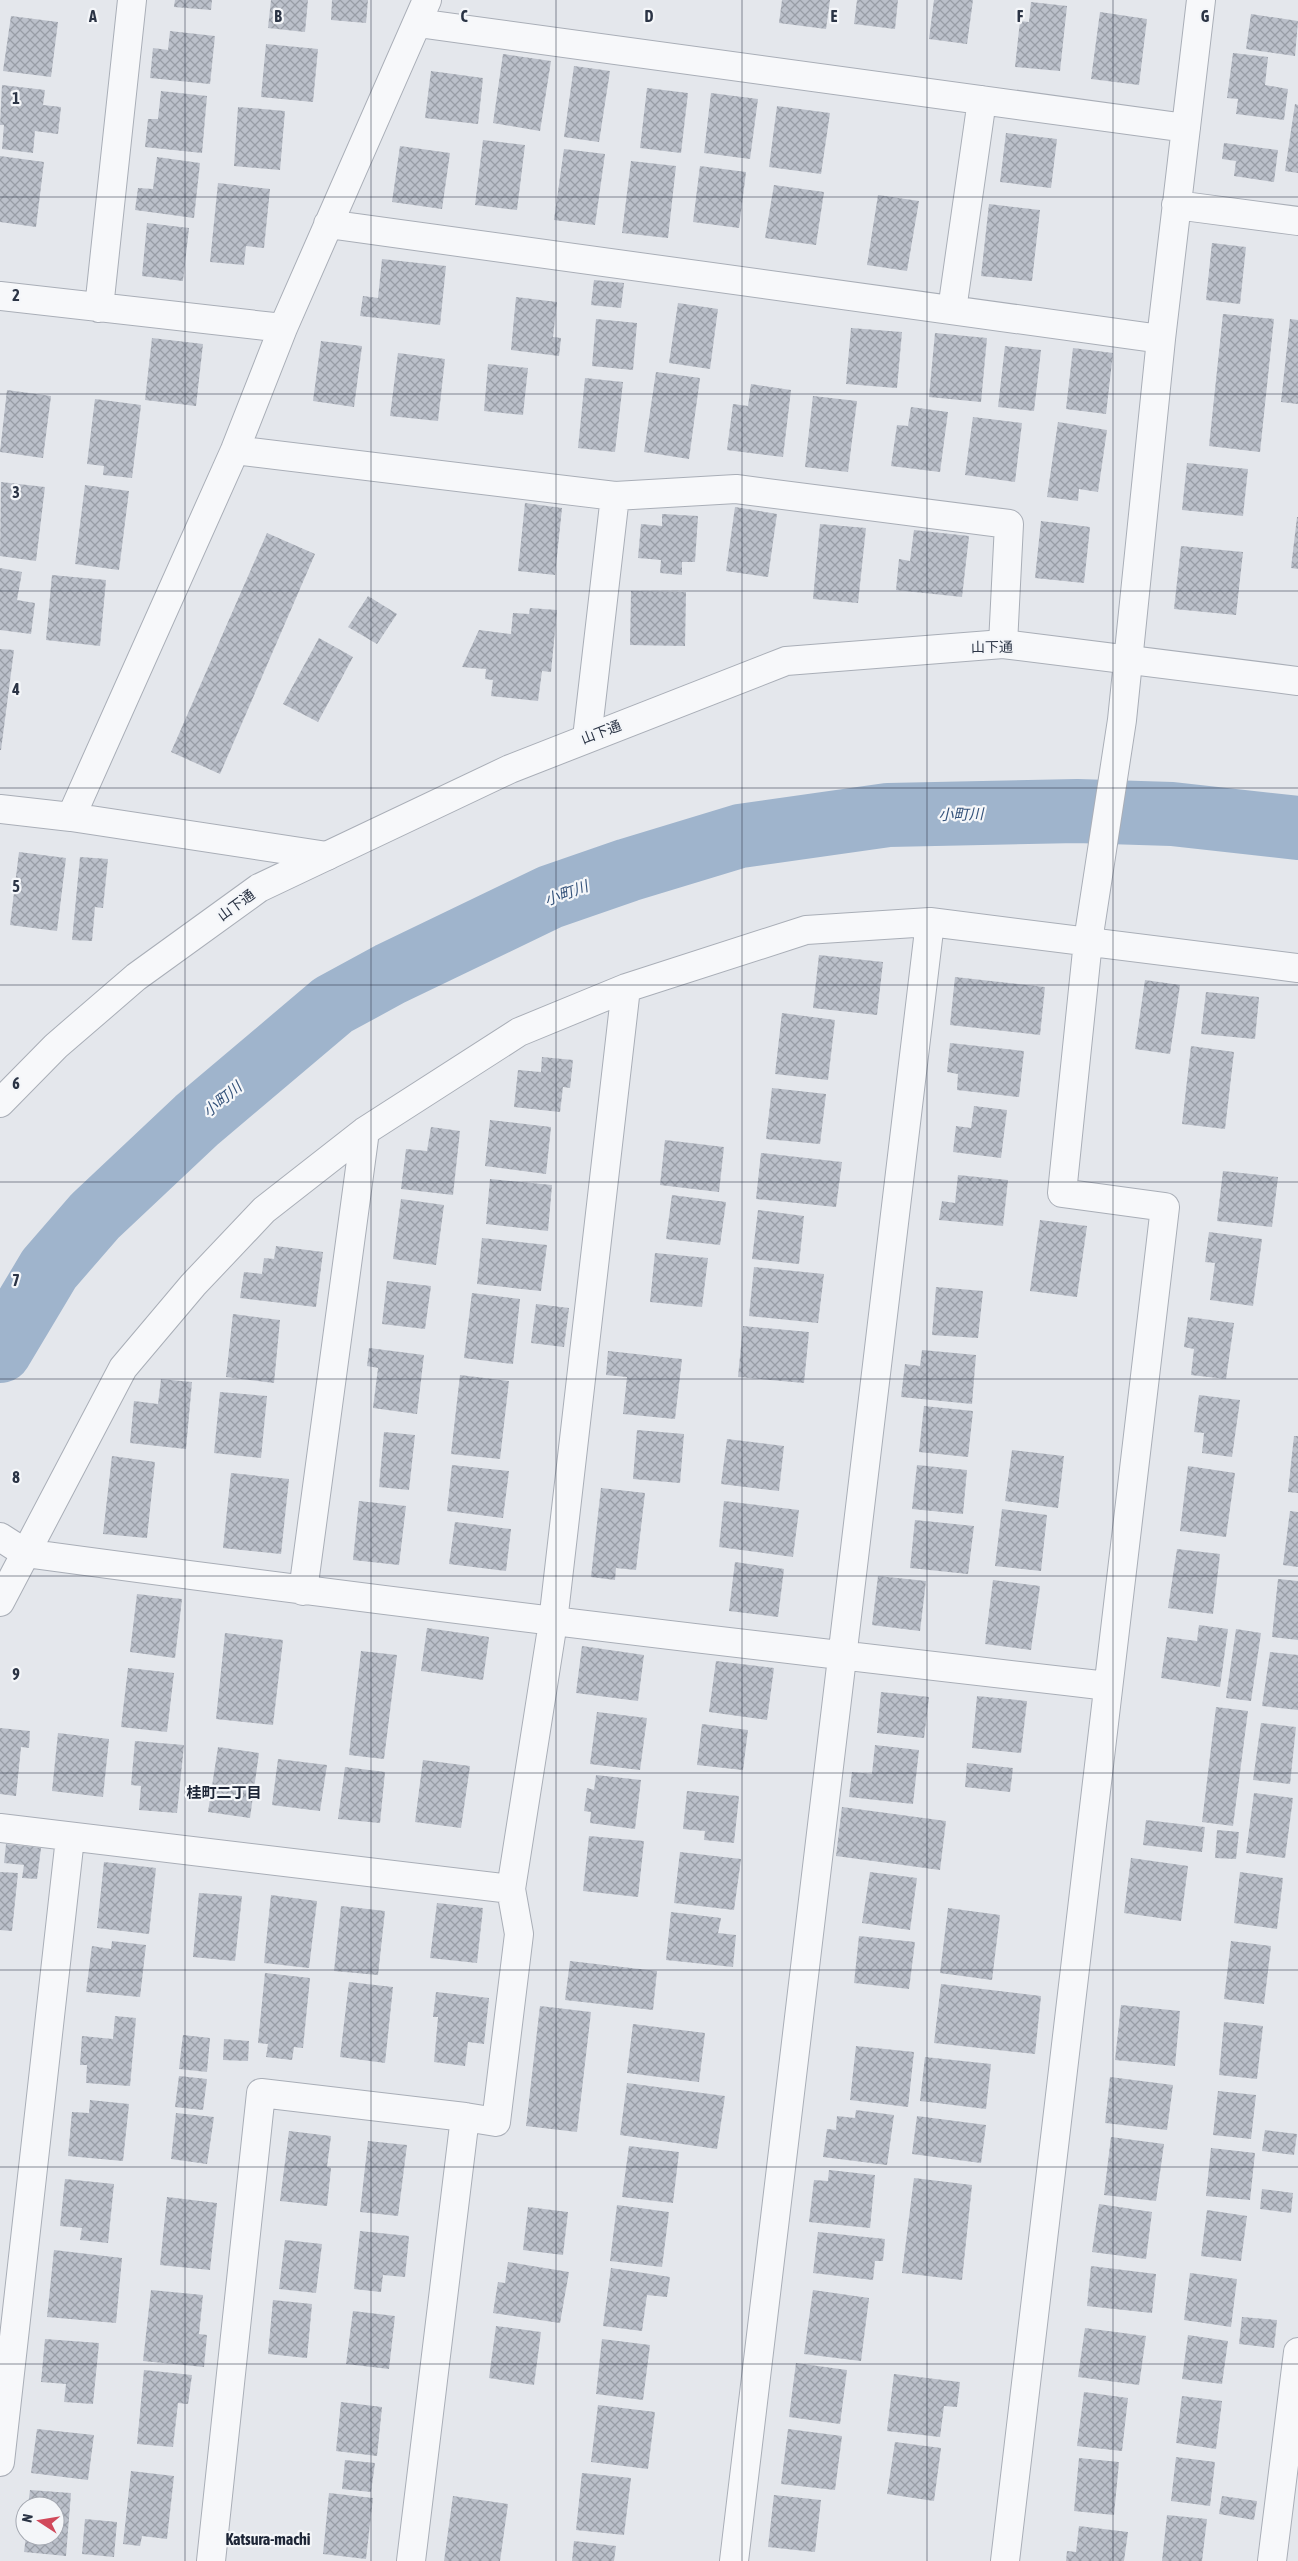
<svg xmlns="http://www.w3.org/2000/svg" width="1298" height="2561" viewBox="0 0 1298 2561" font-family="'Asap Condensed','Noto Sans JP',sans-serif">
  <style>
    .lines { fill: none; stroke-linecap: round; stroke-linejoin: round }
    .river { stroke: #9fb4cc; stroke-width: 64 }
    .building { fill: url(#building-cross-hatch) }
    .minor-casing { stroke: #a9aeb7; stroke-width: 30 }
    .tertiary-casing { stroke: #a9aeb7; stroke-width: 30 }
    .minor { stroke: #f7f8fa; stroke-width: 28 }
    .tertiary { stroke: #f7f8fa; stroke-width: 28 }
    .grid { fill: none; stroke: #2b3445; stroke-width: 1; stroke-opacity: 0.55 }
    .labels { text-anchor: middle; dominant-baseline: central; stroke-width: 4.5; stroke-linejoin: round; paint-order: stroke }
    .street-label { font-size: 14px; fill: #2b3445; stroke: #f4f6f9 }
    .water-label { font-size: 15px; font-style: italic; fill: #34527a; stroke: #f4f6f9 }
    .neighbourhood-label { font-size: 15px; font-weight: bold; fill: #1d2536; stroke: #f4f6f9 }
    .quarter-label { font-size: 16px; font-weight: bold; fill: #1d2536; stroke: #f4f6f9 }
    .grid-label { font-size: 16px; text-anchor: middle; font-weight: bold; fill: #2b3445; stroke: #f4f6f9; stroke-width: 4.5; stroke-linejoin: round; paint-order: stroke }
  </style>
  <defs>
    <pattern id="building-cross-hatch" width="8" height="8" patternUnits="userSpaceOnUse" patternTransform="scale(1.25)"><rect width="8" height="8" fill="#bbc0ca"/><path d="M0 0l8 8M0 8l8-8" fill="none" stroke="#989da6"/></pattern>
  </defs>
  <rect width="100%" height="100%" fill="#e4e7ec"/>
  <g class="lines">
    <path class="river" d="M0 1351 49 1269 95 1216 197 1120 333 1005 390 974 550 897 628 870 740 836 888 815 1077 811 1172 814 1298 828"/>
  </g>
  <path class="building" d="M175 0H212L211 10 174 7Z
    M271 0H308L305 32 268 28Z
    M332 0H368L366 23 331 20Z
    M782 0H830L826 29 779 23Z
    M857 0H898L895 29 854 24Z
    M934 0H973L967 44 929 39Z
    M1031 2 1067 6 1060 71 1015 67 1020 21 1029 22Z
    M1100 12 1147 19 1139 85 1091 79Z
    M1251 14 1298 21 1295 56 1246 49Z
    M11 16 58 22 51 77 3 71Z
    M170 31 215 36 210 84 150 78 153 48 168 50Z
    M266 44 318 49 313 102 261 97Z
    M1233 53 1268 57 1265 85 1288 89 1284 120 1236 114 1238 99 1227 98Z
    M503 54 551 61 540 131 493 123Z
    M574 66 610 71 599 142 564 137Z
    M431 71 483 78 478 124 425 118Z
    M2 85 45 90 43 105 61 107 58 134 35 131 33 153 2 149 4 125H0Z
    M647 88 688 93 681 153 640 148Z
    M161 91 207 96 202 153 145 147 148 119H158Z
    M711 93 758 99 750 159 704 153Z
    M1295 104 1298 105V173L1285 171Z
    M777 106 830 113 821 174 769 167Z
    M238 107 285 111 280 170 234 166Z
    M1006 133 1057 139 1051 188 1000 182Z
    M483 140 525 145 517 210 475 205Z
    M1224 143 1278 150 1274 182 1234 176 1236 161 1222 159Z
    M400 146 450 153 442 209 392 202Z
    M564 149 605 154 595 225 554 220Z
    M0 156 44 162 36 227 0 222Z
    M157 157 200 163 194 218 135 210 138 188 153 189Z
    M631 161 676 166 668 238 622 233Z
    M700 166 746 172 739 228 693 222Z
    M218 183 270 189 264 248 246 246 244 265 210 262Z
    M774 185 824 192 816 245 765 238Z
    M878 195 919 201 907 271 867 265Z
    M989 204 1040 210 1032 281 981 276Z
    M147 223 189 228 183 281 142 276Z
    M1212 243 1246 247 1240 304 1206 300Z
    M382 259 446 266 440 325 360 316 363 296 378 298Z
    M594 280 624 283 621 308 591 305Z
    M516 297 557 302 553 337 561 338 559 356 511 350Z
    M678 303 718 309 710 369 669 363Z
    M1223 314 1274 319 1260 452 1209 446Z
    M596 319 637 323 633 370 592 366Z
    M1290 319 1298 320V404L1281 402Z
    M851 328 902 332 897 388 846 384Z
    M935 333 987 338 981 402 929 397Z
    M152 338 203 344 196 406 145 400Z
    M321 341 362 346 354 407 313 401Z
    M1005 346 1041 350 1034 411 998 407Z
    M1073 348 1113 353 1106 414 1066 409Z
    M398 353 445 359 438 421 390 416Z
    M488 364 528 368 523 415 484 411Z
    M656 372 700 378 689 459 644 452Z
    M585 378 623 382 615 452 578 448Z
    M751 384 791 390 783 457 727 450 733 404 748 406Z
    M7 390 51 396 43 458 0 452Z
    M813 396 857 401 848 472 805 467Z
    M95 399 141 405 132 478 103 475 104 466 87 464Z
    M911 407 948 412 940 472 891 466 897 425 908 426Z
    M973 417 1022 423 1015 482 965 475Z
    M1058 422 1107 430 1098 492 1079 489 1078 501 1047 497Z
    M1187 463 1248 469 1243 516 1182 510Z
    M1 482 45 487 36 561 0 556Z
    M85 485 129 491 119 570 75 564Z
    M525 503 562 508 555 575 518 571Z
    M735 507 777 514 768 577 726 571Z
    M662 514 698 516 695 562H682V575L660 573 661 560 638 558 641 524 662 526Z
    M1297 517H1298V569L1291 568Z
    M1041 521 1090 527 1084 583 1035 578Z
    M820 524 866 528 858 603 813 599Z
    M914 530 969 536 962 597 896 590 899 559 910 561Z
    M267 533 315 554 220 774 171 752Z
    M1181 546 1243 552 1236 615 1174 609Z
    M0 568 22 572 17 600 35 603 31 634 0 630Z
    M52 575 106 580 100 646 46 640Z
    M631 591 686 592 685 646 630 645Z
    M368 596 397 614 377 644 348 627Z
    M530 608 557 610 551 672 542 671 538 701 491 696 493 680 485 679 486 669 462 667 479 630 511 634 513 613 529 614Z
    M319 638 353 657 318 722 283 704Z
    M0 649 14 650 1 750H0Z
    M19 852 66 858 57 931 10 925Z
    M80 857 108 859 103 908 95 907 92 941 72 940Z
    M819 955 883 962 877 1015 813 1008Z
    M955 977 1045 987 1040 1035 950 1025Z
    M1145 980 1180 985 1170 1054 1135 1049Z
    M1206 992 1259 997 1255 1039 1201 1034Z
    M782 1013 835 1020 828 1080 775 1074Z
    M950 1043 1024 1051 1019 1097 957 1090 958 1074 947 1072Z
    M1191 1046 1234 1052 1225 1129 1182 1124Z
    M542 1057 573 1060 570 1088 563 1087 560 1112 514 1107 518 1070 541 1072Z
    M772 1088 826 1094 820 1144 766 1139Z
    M974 1106 1007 1110 1001 1158 953 1152 956 1126 971 1128Z
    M490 1120 551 1127 546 1174 485 1166Z
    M431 1127 460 1131 453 1195 401 1189 406 1149 427 1151Z
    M665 1140 724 1147 719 1192 660 1185Z
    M761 1153 842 1162 836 1207 756 1199Z
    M1223 1171 1278 1177 1272 1227 1217 1221Z
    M958 1175 1008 1180 1003 1226 939 1220 942 1201 955 1203Z
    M490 1179 552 1185 548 1231 486 1224Z
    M672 1195 726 1202 720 1245 666 1239Z
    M401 1199 444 1205 436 1265 393 1259Z
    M758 1210 804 1216 799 1264 752 1259Z
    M1040 1220 1087 1226 1077 1297 1030 1291Z
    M1209 1232 1262 1239 1253 1306 1210 1300 1215 1263 1205 1262Z
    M482 1238 547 1245 541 1291 477 1284Z
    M276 1246 323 1252 316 1307 240 1298 244 1272 262 1274 264 1258 274 1259Z
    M655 1253 708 1258 702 1307 650 1302Z
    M754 1267 824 1274 818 1323 749 1316Z
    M387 1281 431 1286 425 1329 382 1324Z
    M936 1287 983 1291 978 1338 932 1335Z
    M472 1293 520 1299 513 1364 464 1358Z
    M536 1304 569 1308 564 1347 531 1343Z
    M233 1314 280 1320 274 1383 226 1377Z
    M1188 1317 1234 1323 1226 1379 1191 1375 1194 1349 1184 1347Z
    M743 1326 809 1332 804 1383 738 1377Z
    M369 1348 424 1355 417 1414 373 1408 378 1368 367 1366Z
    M922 1350 976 1355 972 1404 901 1397 905 1364 920 1366Z
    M608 1351 682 1359 675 1419 623 1414 627 1377 606 1375Z
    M460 1375 509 1381 500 1459 451 1454Z
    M161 1379 192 1382 186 1449 130 1443 134 1401 158 1404Z
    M220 1392 267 1396 261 1458 214 1453Z
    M1199 1395 1240 1400 1232 1457 1202 1453 1204 1433 1194 1432Z
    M924 1406 973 1411 968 1457 919 1452Z
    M637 1430 684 1434 680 1483 633 1479Z
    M384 1432 415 1435 409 1490 379 1487Z
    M1294 1436H1298V1493L1288 1492Z
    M727 1439 784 1446 779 1491 721 1484Z
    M1012 1450 1064 1456 1058 1508 1005 1501Z
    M112 1456 155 1462 147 1538 103 1534Z
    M452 1465 509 1471 503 1518 447 1511Z
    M917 1465 967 1470 963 1514 912 1509Z
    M1188 1466 1235 1473 1226 1537 1180 1531Z
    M231 1473 289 1479 281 1554 223 1548Z
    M601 1488 645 1493 636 1570 616 1568 615 1580 591 1577Z
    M359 1501 406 1506 399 1565 353 1560Z
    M724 1501 799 1510 793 1557 719 1547Z
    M1002 1509 1047 1515 1041 1571 995 1566Z
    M1290 1511 1298 1512V1567L1283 1565Z
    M915 1520 974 1526 968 1574 910 1568Z
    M455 1522 511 1529 506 1571 449 1564Z
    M1177 1549 1220 1554 1213 1614 1168 1608Z
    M735 1562 784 1569 778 1617 729 1611Z
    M878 1576 926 1581 920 1631 872 1625Z
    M1278 1579 1298 1581V1640L1272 1637Z
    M993 1580 1040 1586 1031 1650 985 1644Z
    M137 1594 182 1599 175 1658 130 1652Z
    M1199 1625 1228 1629 1220 1687 1161 1678 1167 1637 1197 1641Z
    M427 1628 489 1637 483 1680 421 1671Z
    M1236 1629 1261 1633 1251 1701 1226 1698Z
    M225 1633 283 1640 273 1725 216 1719Z
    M582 1646 644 1655 638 1701 576 1693Z
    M361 1651 397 1655 384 1759 349 1755Z
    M1270 1652 1298 1655V1710L1262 1706Z
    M716 1661 774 1668 767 1720 709 1712Z
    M128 1668 174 1673 167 1732 121 1727Z
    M881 1692 929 1697 924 1738 877 1733Z
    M977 1696 1027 1701 1021 1753 972 1748Z
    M1216 1707 1248 1711 1233 1826 1202 1822Z
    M597 1712 647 1718 640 1770 590 1764Z
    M1261 1723 1296 1727 1290 1784 1253 1780Z
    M702 1724 748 1730 743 1770 697 1765Z
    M0 1728 30 1731 29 1748 21 1747 16 1796 0 1794Z
    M58 1733 109 1739 103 1797 52 1791Z
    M135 1741 184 1745 177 1813 139 1810 141 1786 131 1785Z
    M875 1745 919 1750 913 1804 849 1797 852 1772 872 1774Z
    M218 1747 259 1753 250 1818 208 1812Z
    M278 1759 327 1765 320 1811 272 1805Z
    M423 1760 470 1766 461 1828 415 1822Z
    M967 1763 1013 1768 1010 1792 965 1787Z
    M345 1767 385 1772 380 1823 338 1819Z
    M596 1775 641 1780 635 1829 590 1823 591 1812 584 1811 587 1788 594 1790Z
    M687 1791 739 1796 734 1843 704 1840 705 1831 683 1829Z
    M1254 1793 1293 1798 1285 1858 1246 1853Z
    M842 1807 946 1821 940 1870 836 1856Z
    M1146 1820 1205 1827 1202 1852 1143 1845Z
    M1217 1830 1239 1832 1236 1859 1215 1858Z
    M589 1836 644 1841 638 1897 583 1891Z
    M6 1844 41 1848 37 1879 22 1878 24 1865 4 1863Z
    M680 1852 741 1859 734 1910 674 1903Z
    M1131 1858 1188 1866 1181 1921 1124 1913Z
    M104 1862 156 1868 149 1934 97 1928Z
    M0 1872 18 1873 12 1931 0 1930Z
    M870 1872 917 1878 910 1930 862 1923Z
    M1240 1872 1283 1878 1277 1929 1234 1923Z
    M199 1893 242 1896 235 1961 193 1957Z
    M271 1895 317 1901 309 1968 264 1963Z
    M437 1903 483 1908 477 1963 430 1958Z
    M341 1906 385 1911 378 1975 334 1971Z
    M948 1908 1000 1915 992 1980 940 1973Z
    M671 1912 721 1918 718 1933 736 1935 733 1967 666 1960Z
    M859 1936 915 1942 909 1989 854 1983Z
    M112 1941 146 1945 140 1997 86 1992 92 1946 111 1949Z
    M1231 1941 1271 1946 1264 2004 1224 1999Z
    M570 1961 657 1971 653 2010 565 2000Z
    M265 1973 310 1978 303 2048 294 2047 292 2060 266 2057 268 2044 258 2043Z
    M349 1982 393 1987 385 2063 340 2057Z
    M941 1984 1041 1996 1035 2054 934 2043Z
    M436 1992 489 1998 484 2044 468 2042 465 2066 434 2062 438 2017H433Z
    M1121 2005 1180 2011 1175 2066 1115 2060Z
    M540 2006 591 2012 577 2132 526 2126Z
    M115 2016 136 2018 130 2086 86 2083 87 2065H80L82 2036 113 2039Z
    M1224 2022 1263 2026 1257 2079 1219 2075Z
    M633 2024 705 2033 699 2082 627 2073Z
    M183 2035 210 2038 207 2072 179 2069Z
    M224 2039 249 2041 248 2061 223 2060Z
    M856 2046 914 2052 908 2107 850 2100Z
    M925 2057 991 2064 986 2109 920 2101Z
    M179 2076 207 2079 203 2110 175 2107Z
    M1110 2077 1173 2085 1167 2130 1105 2123Z
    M627 2083 725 2096 717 2149 620 2135Z
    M1218 2091 1256 2095 1251 2139 1213 2135Z
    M90 2100 129 2104 123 2161 68 2156 72 2112 89 2113Z
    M856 2110 894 2115 887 2165 823 2157 827 2129 836 2130 837 2116 855 2118Z
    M176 2113 214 2117 207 2164 171 2159Z
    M917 2116 986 2125 981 2163 912 2154Z
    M1265 2130 1297 2134 1294 2155 1262 2151Z
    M289 2131 331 2136 327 2167 331 2168 327 2206 280 2201Z
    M1111 2137 1164 2144 1156 2201 1104 2195Z
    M368 2141 407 2145 398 2216 360 2212Z
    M629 2146 679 2152 673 2203 622 2197Z
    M1211 2148 1255 2153 1250 2200 1206 2196Z
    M829 2170 875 2175 870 2228 809 2222 814 2180 828 2181Z
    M914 2178 972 2185 962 2280 902 2273Z
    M65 2179 114 2184 108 2243 80 2240 82 2228 60 2226Z
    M1262 2189 1293 2193 1291 2213 1260 2209Z
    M167 2197 217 2203 210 2270 160 2265Z
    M1099 2204 1152 2212 1146 2259 1092 2252Z
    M617 2205 669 2212 662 2267 610 2261Z
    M528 2207 568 2212 563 2255 523 2250Z
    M1207 2210 1247 2216 1241 2261 1201 2256Z
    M360 2231 409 2236 405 2277 383 2275 381 2292 354 2289Z
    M818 2232 885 2239 883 2261H875L873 2280 813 2273Z
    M285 2240 322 2244 316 2293 279 2289Z
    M54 2250 122 2258 116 2323 47 2317Z
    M508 2262 569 2272 560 2323 493 2313 498 2282 505 2283Z
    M1091 2266 1156 2274 1152 2313 1087 2306Z
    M611 2268 670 2277 667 2297 647 2295 642 2331 603 2326Z
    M1190 2273 1237 2279 1231 2327 1184 2320Z
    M151 2290 203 2295 199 2334 207 2335 204 2367 143 2361Z
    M813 2290 869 2298 861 2361 804 2354Z
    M273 2300 312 2304 307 2358 268 2354Z
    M353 2311 395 2316 389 2369 346 2364Z
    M1242 2317 1277 2320 1274 2348 1239 2344Z
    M496 2326 541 2332 534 2385 489 2378Z
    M1085 2328 1146 2336 1139 2385 1078 2377Z
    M1188 2335 1228 2341 1222 2384 1182 2379Z
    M45 2339 99 2343 93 2404 64 2402 66 2384 41 2382Z
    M602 2339 650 2345 643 2400 596 2394Z
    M796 2363 847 2370 840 2424 789 2417Z
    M144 2370 192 2375 188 2404 178 2403 173 2447 137 2444Z
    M894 2374 960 2382 957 2407 944 2406 940 2437 887 2431Z
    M1084 2392 1128 2398 1122 2451 1077 2446Z
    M1182 2396 1222 2401 1216 2449 1176 2443Z
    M341 2402 382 2407 377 2456 336 2451Z
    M598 2405 655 2412 648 2469 591 2462Z
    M37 2429 94 2435 88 2480 31 2473Z
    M788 2429 842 2436 835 2490 781 2484Z
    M895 2442 941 2448 934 2501 887 2494Z
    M1176 2457 1215 2462 1210 2506 1171 2501Z
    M1079 2458 1119 2462 1114 2515 1074 2511Z
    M345 2460 375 2463 371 2492 342 2489Z
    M131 2471 174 2476 167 2539 142 2536 140 2546 123 2544Z
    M582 2473 631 2478 624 2535 576 2530Z
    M30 2490 71 2493 66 2556 24 2552 26 2536H55V2506H28Z
    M329 2493 373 2498 366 2559 323 2554Z
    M774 2495 821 2500 815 2552 768 2547Z
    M453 2496 508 2504 500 2561H444Z
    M1222 2496 1257 2501 1254 2520 1219 2514Z
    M1167 2515 1207 2519 1202 2561H1162Z
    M85 2519 117 2522 114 2557 82 2554Z
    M1079 2526 1128 2532 1124 2561H1066L1067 2551 1076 2552Z
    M574 2541 616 2546 614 2561H572Z"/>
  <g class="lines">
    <defs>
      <path id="minor" d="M418 23 1186 128
        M1176 205 1298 221
        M328 224 1161 339
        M0 296 283 328
        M99 308 132 0
        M952 310 982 100
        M235 450 615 496 587 738
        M615 496 736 489 1009 524 1003 644
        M0 809 71 817 327 856
        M71 817 235 450 283 328 427 0
        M0 1537 25 1553C385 1602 746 1645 1108 1686
        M303 1591 365 1131
        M0 1602 123 1368 193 1285 264 1210 365 1131 519 1032 626 988 806 930 930 922 1298 968
        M0 1828 511 1889
        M0 2462 70 1838
        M211 2561 261 2093 465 2117
        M411 2561 465 2117 496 2122 519 1934 511 1889 553 1622 626 988
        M734 2561 930 922
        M1005 2561 1165 1207 1062 1193 1088 941 1122 720 1161 339 1201 0
        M1272 2561 1298 2352"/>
      <path id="tertiary" d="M0 1103 56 1046 136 977 259 888 510 769 786 661 1003 644 1298 681"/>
    </defs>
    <use href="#minor" class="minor-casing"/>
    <use href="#tertiary" class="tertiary-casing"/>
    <use href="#minor" class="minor"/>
    <use href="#tertiary" class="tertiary"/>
  </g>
  <path class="grid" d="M185 0V2561M371 0V2561M556 0V2561M742 0V2561M927 0V2561M1113 0V2561M0 197H1298M0 394H1298M0 591H1298M0 788H1298M0 985H1298M0 1182H1298M0 1379H1298M0 1576H1298M0 1773H1298M0 1970H1298M0 2167H1298M0 2364H1298"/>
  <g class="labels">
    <g class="street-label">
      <text transform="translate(992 647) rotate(-1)">山下通</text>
      <text transform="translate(601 732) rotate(-21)">山下通</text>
      <text transform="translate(236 905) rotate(-36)">山下通</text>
    </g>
    <g class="water-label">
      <text transform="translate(961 814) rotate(-1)">小町川</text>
      <text transform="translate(566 893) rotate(-20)">小町川</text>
      <text transform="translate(222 1099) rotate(-40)">小町川</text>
    </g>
    <g class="neighbourhood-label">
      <text x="224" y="1792">桂町二丁目</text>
    </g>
    <g class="quarter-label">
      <text x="268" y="2539">Katsura-machi</text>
    </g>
  </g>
  <g class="grid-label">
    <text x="93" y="22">A</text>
    <text x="278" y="22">B</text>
    <text x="464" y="22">C</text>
    <text x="649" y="22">D</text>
    <text x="834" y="22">E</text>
    <text x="1020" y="22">F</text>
    <text x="1205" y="22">G</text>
    <text x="16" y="104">1</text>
    <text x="16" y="301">2</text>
    <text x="16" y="498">3</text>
    <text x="16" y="695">4</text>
    <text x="16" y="892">5</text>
    <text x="16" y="1089">6</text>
    <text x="16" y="1286">7</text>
    <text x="16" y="1483">8</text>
    <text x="16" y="1680">9</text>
  </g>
  <g transform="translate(40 2521) rotate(282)"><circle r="24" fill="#f4f6f9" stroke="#a4a8b1"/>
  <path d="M0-4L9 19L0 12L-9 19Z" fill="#d1495b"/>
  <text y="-8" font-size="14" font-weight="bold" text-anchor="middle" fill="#2b3445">N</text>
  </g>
</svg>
